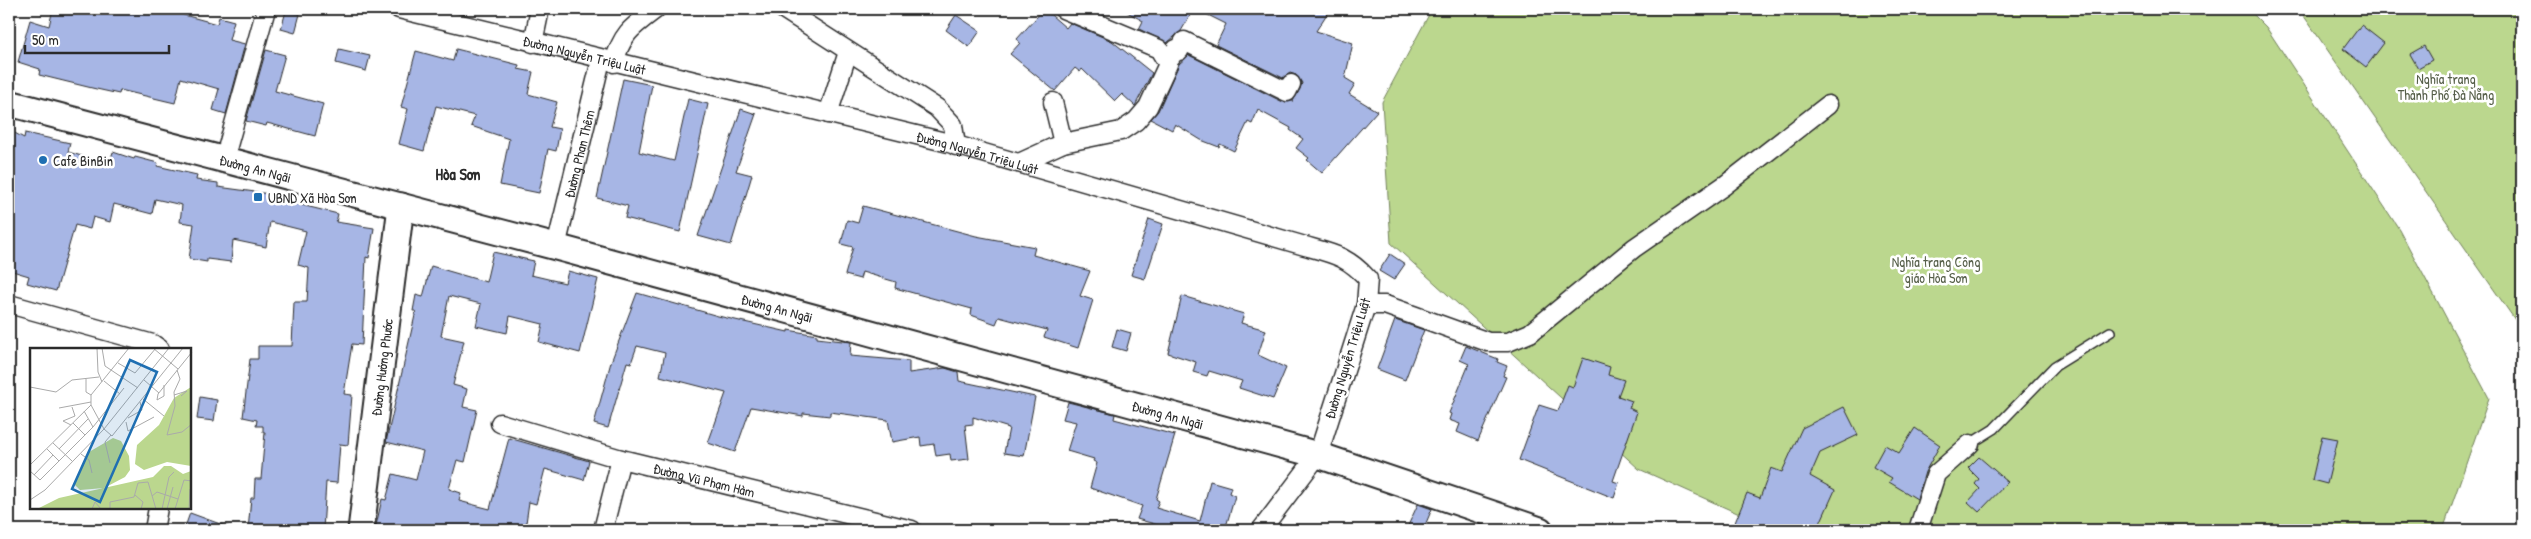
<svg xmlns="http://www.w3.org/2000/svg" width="2531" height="539" viewBox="0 0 2531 539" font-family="'Patrick Hand',sans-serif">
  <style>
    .green { fill: #bbd78e; stroke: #73815c }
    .building { fill: #a7b6e5; stroke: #2b2b2b }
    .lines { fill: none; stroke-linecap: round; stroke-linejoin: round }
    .lane-casing { stroke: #2b2b2b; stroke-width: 12 }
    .street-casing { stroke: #2b2b2b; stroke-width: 21 }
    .secondary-casing { stroke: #2b2b2b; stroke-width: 29 }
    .lane { stroke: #fff; stroke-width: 9 }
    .street { stroke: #fff; stroke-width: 18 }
    .secondary { stroke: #fff; stroke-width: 25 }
    .poi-dot { fill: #1f6fb2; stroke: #fff; stroke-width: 2 }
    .labels { text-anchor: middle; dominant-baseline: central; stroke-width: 5; stroke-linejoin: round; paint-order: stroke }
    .street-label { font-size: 14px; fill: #2b2b2b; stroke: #fff }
    .park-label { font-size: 14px; fill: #565f49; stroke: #fff }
    .poi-label { font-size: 14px; fill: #2b2b2b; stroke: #fff; text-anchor: start }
    .quarter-label { font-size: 16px; font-weight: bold; fill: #2b2b2b; stroke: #fff }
    .inset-road { fill: none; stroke: #aaa; stroke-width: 1 }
    .view { fill: #1f6fb2; fill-opacity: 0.15; stroke: #1f6fb2; stroke-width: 2.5 }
    .inset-edge { fill: none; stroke: #2b2b2b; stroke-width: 2.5 }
  </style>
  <rect width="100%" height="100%" fill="#fff"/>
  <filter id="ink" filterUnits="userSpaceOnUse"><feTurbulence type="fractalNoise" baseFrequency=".02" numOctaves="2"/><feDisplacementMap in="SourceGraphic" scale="10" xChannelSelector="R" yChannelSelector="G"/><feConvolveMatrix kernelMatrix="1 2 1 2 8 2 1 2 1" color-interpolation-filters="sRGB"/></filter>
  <g filter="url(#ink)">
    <path class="green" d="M1432 9H2248L2266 27 2399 229 2489 398 2443 530H1775L1639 469 1391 243 1382 102Z
      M2299 9H2522V330Z"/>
    <path class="building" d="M53 9H174L173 12 217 24 219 17 234 21 229 40 245 44 226 114 213 110 219 89 181 78 175 103 120 90 119 94 92 88 39 75 40 69 18 62 30 20 49 26Z
      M1044 9 1066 28 1070 23 1112 41 1152 73 1135 106 1122 94 1115 101 1082 69 1080 72 1075 68 1055 91 1010 54 1020 43 1017 39Z
      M1122 9H1194L1181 31 1167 43 1139 29 1143 21Z
      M1196 9H1330L1316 31 1353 43 1345 78 1355 84 1349 94 1377 111 1322 173 1307 160 1309 158 1296 148 1303 139 1290 130 1291 128 1258 110 1252 124 1248 122 1234 151 1220 144 1219 147 1201 140 1175 124 1172 130 1151 119 1158 111 1179 64 1189 55 1283 102 1293 101 1300 89 1302 83 1296 75 1290 73 1283 78 1216 45 1226 24Z
      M286 11 300 14 295 33 281 29Z
      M956 15 980 31 969 47 946 30Z
      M2361 25 2384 43 2366 67 2343 49Z
      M2424 46 2432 60 2418 68 2410 54Z
      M339 49 370 56 366 71 336 63Z
      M456 49 519 65 518 69 533 72 528 94 557 102 550 127 560 129 556 151 548 149 539 193 500 185 509 139 471 126 475 116 436 106 424 151 399 144 408 109 401 107 416 51 453 61Z
      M266 50 285 55 275 91 323 104 315 136 267 123 266 126 246 121Z
      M623 79 652 85 639 152 674 161 688 99 708 104 680 232 625 218 628 206 597 198Z
      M741 109 756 114 736 171 752 175 731 245 698 236Z
      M9 130 24 138 25 133 70 143 68 152 109 164 113 152 134 159 135 157 158 163 157 166 197 175 196 180 218 183V187L270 194 269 197 338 214 336 222 374 228 369 258 366 257 362 345 352 344 344 394 352 395 348 445 340 444 337 483 326 482 323 530H248L251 498H254L255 479H261L265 432H263V426H256L257 420 243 417 250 359H258V346H292L294 302H307L309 268 298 265 306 231 270 222 266 247 233 240 231 262 207 259V262L189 259 194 224 180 222 182 205 155 199 152 214 114 204 110 222 93 217 90 229 75 225 56 291 27 283 29 276 9 270Z
      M863 206 976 236 1035 247 1033 255 1090 271 1080 296 1093 300 1078 348 1044 337 1047 330 999 317 996 324 971 315 972 309 895 288 896 282 862 272 860 279 845 275 853 247 841 244 847 220 858 223Z
      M1149 219 1163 224 1145 279 1131 275Z
      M493 252 534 261 531 275 565 283 568 271 598 279 580 353 539 342 543 324 510 316 507 333 476 326 481 304 449 296 441 336 464 341 453 385 467 389 463 407 477 410 465 462 457 460 449 489 461 493 459 501 490 509 509 438 589 461 584 480 545 469 536 504 529 502 525 530H375L382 499 386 500 393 474 416 480 423 451 386 442 416 311H413L416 295 423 297 431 266 486 282Z
      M1390 254 1405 264 1394 280 1379 271Z
      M637 293 718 316 788 332V330L817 335V338L851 342 850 356 909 361V373L945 368 958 372 959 381 1035 397 1024 456 1004 453 1009 428 973 417V424L965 425 969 459 951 461 950 454 936 456 934 444 921 446 920 437 892 442 888 420 830 412V416L803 413V416L751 407 735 452 708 443 726 393 660 376 665 353 637 346 631 363 627 362 608 428 594 424 611 362Z
      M1182 296 1244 314 1241 323 1266 330 1258 355 1286 368 1273 399 1239 388 1242 381 1209 371 1207 376 1193 372 1196 362 1168 353Z
      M1395 320 1424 330 1405 380 1377 369Z
      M1117 329 1131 333 1126 351 1112 347Z
      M1466 346 1498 359 1497 362 1507 366 1503 376 1506 377 1478 441 1457 432 1460 424 1449 420 1451 414 1449 413 1469 364 1460 360Z
      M1583 358 1610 367 1608 375 1624 380 1618 396 1632 401 1629 408 1637 412 1613 481 1619 483 1614 498 1519 460 1539 405 1558 411 1568 385 1573 387Z
      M200 397 217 400 214 421 197 419Z
      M1068 402 1115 414 1114 419 1175 435 1156 499 1159 501 1156 508 1200 521 1210 481 1231 487 1229 493 1235 496 1225 530H1175L1137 519 1142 506 1090 488 1097 463 1093 461 1094 459 1067 451 1076 422 1063 419Z
      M1844 407 1858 435 1820 453 1810 476 1835 490 1817 530H1732L1747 493 1760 498 1771 468 1782 472 1802 428Z
      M1915 428 1940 445 1925 472 1917 499 1889 482 1892 478 1873 467 1885 445 1899 453Z
      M2322 436 2338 439 2327 484 2312 480Z
      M1979 457 2008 482 1979 512 1968 502 1980 489 1975 484 1979 479 1968 468Z
      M1418 504 1432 509 1423 530H1406Z
      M190 513 231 528V530H184Z"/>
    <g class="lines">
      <defs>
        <path id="lane" d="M1970 444 1994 429 2055 366 2110 332"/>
        <g id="street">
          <path id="s1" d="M399 9 949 143 1305 246C1334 254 1347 256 1368 279L1366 305 1318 455 1261 530"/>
          <path d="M783 9 937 108 953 125 956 146"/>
          <path d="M533 43 540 9"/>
          <path d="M1164 54 1171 57 1176 49 1179 51 1184 41 1287 92 1291 84"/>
          <path d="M614 63C622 33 632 27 656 9"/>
          <path d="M1053 102 1063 143"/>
          <path d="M828 114 848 52"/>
          <path d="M224 160 266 9"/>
          <path d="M1019 163 1063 143 1121 131 1136 121 1148 107 1168 64 1159 49 1063 9"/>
          <path id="s2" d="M556 247 601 60"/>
          <path d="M9 304 153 344 160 349"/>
          <path d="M1366 305H1385L1488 342H1508L1530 333 1634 248 1725 185 1828 105"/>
          <path id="s3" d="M500 423 621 459 912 530"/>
          <path d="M154 530 158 508"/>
          <path d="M603 530 621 459"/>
          <path d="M1918 530 1936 474 1970 444"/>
        </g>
        <g id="secondary">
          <path id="s4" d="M9 103 556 247 1318 455 1540 530"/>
          <path id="s5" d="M361 530 401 206"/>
        </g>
      </defs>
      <use href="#lane" class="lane-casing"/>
      <use href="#street" class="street-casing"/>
      <use href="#secondary" class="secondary-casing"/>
      <use href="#lane" class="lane"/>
      <use href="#street" class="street"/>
      <use href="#secondary" class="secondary"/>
    </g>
  </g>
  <g class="poi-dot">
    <circle cx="43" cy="160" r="5"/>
    <rect x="253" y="192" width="10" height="10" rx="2.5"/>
  </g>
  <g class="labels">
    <g class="street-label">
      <text stroke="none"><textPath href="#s1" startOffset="191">Đường Nguyễn Triệu Luật</textPath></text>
      <text stroke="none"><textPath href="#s1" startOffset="596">Đường Nguyễn Triệu Luật</textPath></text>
      <text stroke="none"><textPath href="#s2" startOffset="96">Đường Phan Thêm</textPath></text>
      <text stroke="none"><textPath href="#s4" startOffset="255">Đường An Ngãi</textPath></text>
      <text stroke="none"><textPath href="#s4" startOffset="795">Đường An Ngãi</textPath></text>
      <text transform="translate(1347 358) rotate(-73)">Đường Nguyễn Triệu Luật</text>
      <text stroke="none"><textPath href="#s5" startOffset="164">Đường Hưởng Phước</textPath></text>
      <text stroke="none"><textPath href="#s4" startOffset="1200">Đường An Ngãi</textPath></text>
      <text stroke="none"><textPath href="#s3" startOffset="212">Đường Vũ Phạm Hàm</textPath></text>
    </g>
    <g class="park-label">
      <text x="2446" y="78">Nghĩa trang<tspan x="2446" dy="16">Thành Phố Đà Nẵng</tspan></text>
      <text x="1936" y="261">Nghĩa trang Công<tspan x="1936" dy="16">giáo Hòa Sơn</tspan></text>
    </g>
    <g class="poi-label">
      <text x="53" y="160">Cafe BinBin</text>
      <text x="268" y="197">UBND Xã Hòa Sơn</text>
    </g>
    <g class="quarter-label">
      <text x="458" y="174">Hòa Sơn</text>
    </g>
  </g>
  <g transform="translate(30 348)">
    <rect width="161" height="161" fill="#fff"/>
    <path d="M161 39V118L137 114 114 122 105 116 107 97 129 77 144 50ZM83 90 91 93 99 108 100 122 95 129 74 140 50 142 44 136 59 104ZM134 118H141L153 126 161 123V161H7L29 150 123 129Z" fill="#bbd78e"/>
    <path class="inset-road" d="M67 0 68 24 72 34M72 0 75 18 108 40M99 0 61 47V57L74 81 82 88 153 0M123 0 148 21M88 15 105 25 126 0M147 22 150 31 144 44 145 58 137 87 152 84 162 76M56 31V44L61 47M114 32 129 45M74 33 90 46M134 37V48L127 52 128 46 162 4M0 39 26 44 42 32 69 29M144 47 157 43 151 48M113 51 134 68M29 60 61 54M54 63 63 79M98 70 112 62 110 54M96 74 98 83 124 69M43 75 55 87M41 77 33 73 45 68 42 59M23 95 42 113M17 101 29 113M29 101 58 71M51 106 59 112 62 125M80 115 75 94 81 87M0 117 61 57M0 123 10 132 63 79 94 40M4 127 23 107M105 147 113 154 111 161M122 148 127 144 148 151M0 152 15 142 74 81 139 0M62 161 65 154 71 161M80 161V154L104 149 108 135 118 134 126 161M132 161 139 129 144 124M137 161 143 139M145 161 154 132 162 133M159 161 160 141"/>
    <path class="view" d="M100 12 127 24 70 154 42 141Z"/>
    <rect width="161" height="161" class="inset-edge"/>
  </g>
  <rect width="2531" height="539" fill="none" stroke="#fff" stroke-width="30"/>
  <rect x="15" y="15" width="2501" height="509" fill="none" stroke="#2b2b2b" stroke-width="2" filter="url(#ink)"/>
  <path d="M25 45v8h144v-8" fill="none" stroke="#2b2b2b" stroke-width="2.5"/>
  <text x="32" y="45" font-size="15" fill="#2b2b2b" stroke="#ffffff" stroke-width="4" paint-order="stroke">50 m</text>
</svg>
